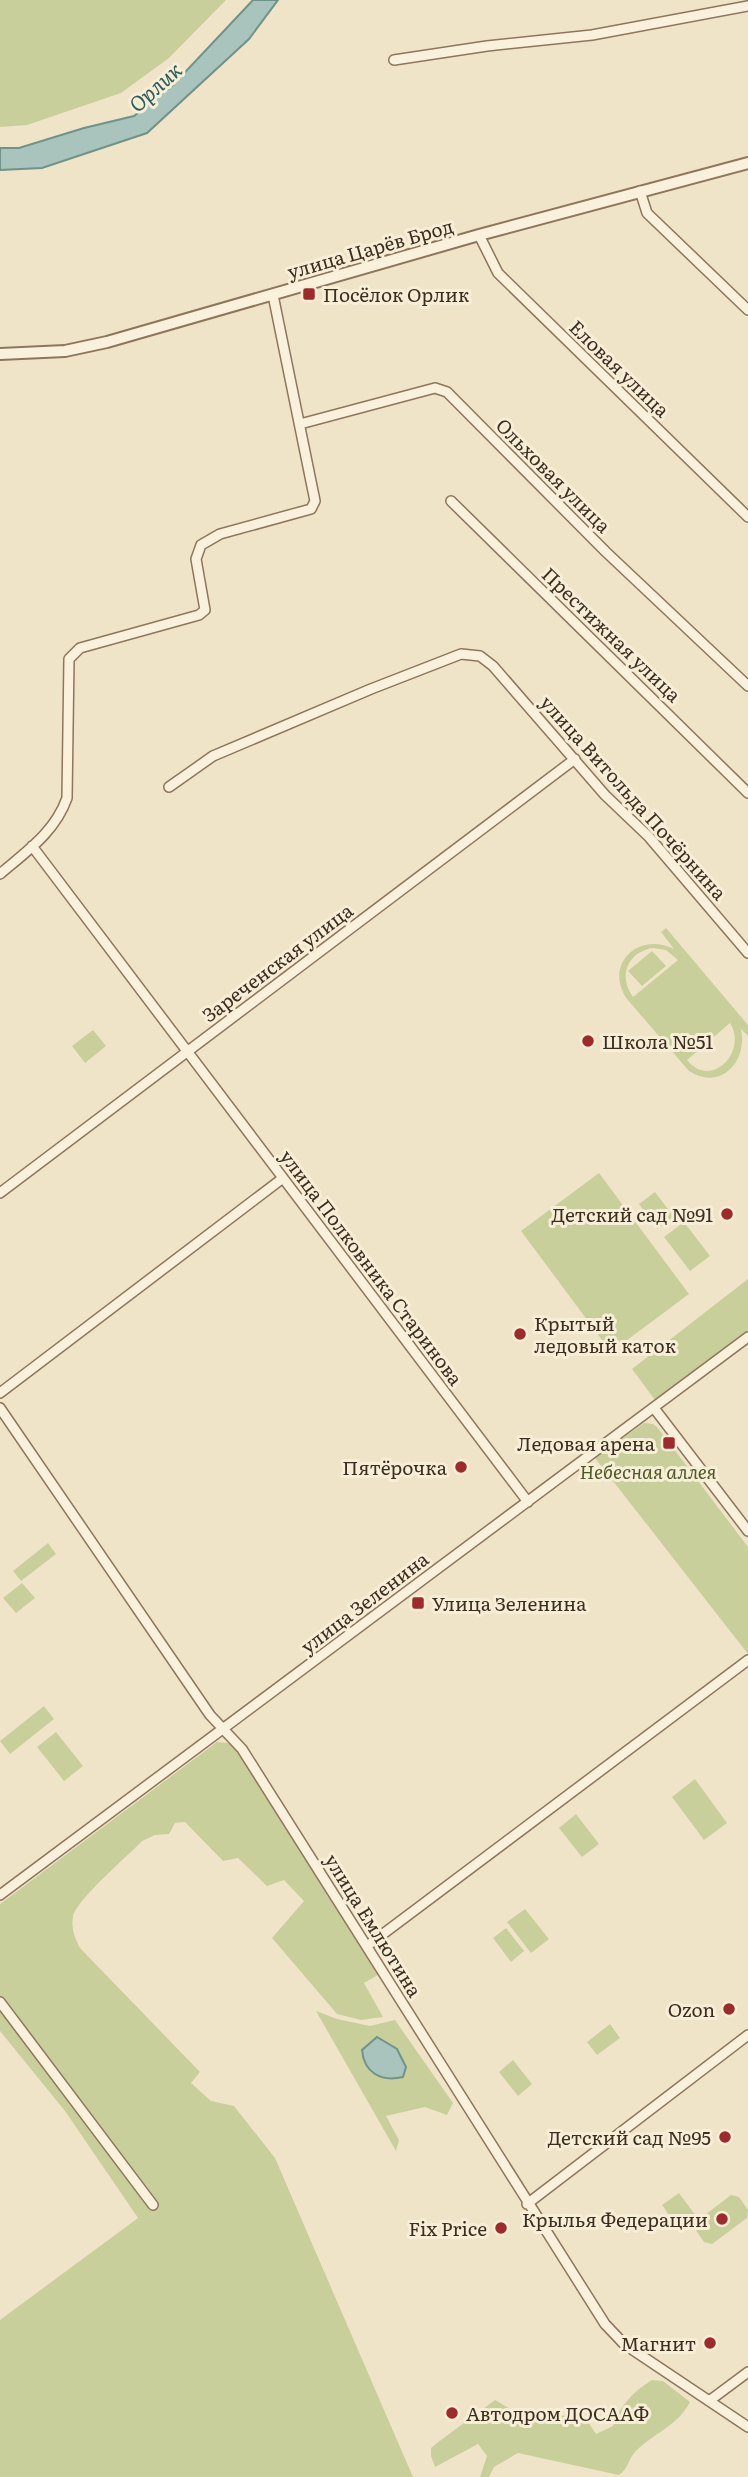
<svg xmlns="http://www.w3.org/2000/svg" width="748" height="2477" viewBox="0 0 748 2477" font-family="Literata,serif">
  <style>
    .green { fill: #c9cf9b; fill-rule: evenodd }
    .water { fill: #a9c4bc; stroke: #6f938a; stroke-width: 2 }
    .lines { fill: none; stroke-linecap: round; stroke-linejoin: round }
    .minor-casing { stroke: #8d765c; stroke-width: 12 }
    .tertiary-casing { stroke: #8d765c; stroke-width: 14 }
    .minor { stroke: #faf1dc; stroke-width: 9 }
    .tertiary { stroke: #faf1dc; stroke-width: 10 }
    .poi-dot { fill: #9e2a2b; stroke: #f7eed8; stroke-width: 2.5 }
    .labels { text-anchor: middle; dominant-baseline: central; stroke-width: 6; stroke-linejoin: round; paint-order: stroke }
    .street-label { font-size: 19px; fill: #3d2e20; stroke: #f7eed8 }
    .poi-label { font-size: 19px; fill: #3d2e20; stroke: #f7eed8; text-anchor: end }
    .park-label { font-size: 19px; font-style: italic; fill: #4d5a26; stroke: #f7eed8 }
    .water-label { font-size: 21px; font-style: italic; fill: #2f5d5a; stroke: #f7eed8 }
  </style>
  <rect width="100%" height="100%" fill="#f0e4c8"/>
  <path class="green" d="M0 0H226L169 58 121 93 27 125 0 127Z
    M666 928 748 1025V1036L741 1029C748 1063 719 1091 689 1071L627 999C603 964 639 931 674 949L661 932ZM653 948 666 950 678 960 633 997C618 977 627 952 653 948ZM730 1023C748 1052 711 1090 687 1060Z
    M652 951 666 966 642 986 628 971Z
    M93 1030 106 1046 85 1063 72 1046Z
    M599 1173 689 1294 611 1352 521 1231Z
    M655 1192 674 1217 657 1229 639 1204Z
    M684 1222 710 1256 690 1271 664 1237Z
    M748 1279V1330L655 1400 632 1369Z
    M644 1423 653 1424 658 1428 748 1547V1654L595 1458Z
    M48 1543 56 1554 21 1581 13 1571Z
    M22 1583 35 1598 16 1613 3 1598Z
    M44 1706 54 1719 10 1754 0 1741Z
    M56 1732 83 1766 64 1781 37 1747Z
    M217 1742 228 1743 235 1748 378 1975 364 1983 383 2017 361 2020 337 2014 272 1938 304 1901 284 1880 267 1886 238 1858 223 1861 185 1822 175 1823 169 1834 155 1835 142 1841C128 1856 76 1900 73 1917 71 1929 75 1938 80 1948L200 2072 191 2083 211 2101 234 2106 275 2158 413 2477H0V2320L138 2218 65 2111 0 2031V1904Z
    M695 1779 727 1823 704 1840 672 1797Z
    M576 1814 599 1844 582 1857 559 1828Z
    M525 1909 549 1939 531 1953 507 1922Z
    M506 1928 524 1951 511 1962 493 1938Z
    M316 2011 337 2019 370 2026 395 2020 453 2103 447 2115 425 2107 386 2116 399 2140 396 2151Z
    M610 2024 620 2038 597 2055 587 2042Z
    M513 2060 532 2084 518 2096 499 2072Z
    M679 2193 696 2216 679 2229 662 2205Z
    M731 2195 739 2197 748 2210 747 2218 712 2244 704 2242 695 2229 697 2221Z
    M652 2380 663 2381 690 2402C678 2426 652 2434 635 2452 628 2460 628 2469 619 2475L518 2453 494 2467 489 2477H480L487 2456 478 2444 435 2467 431 2456V2448L437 2443 495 2400 521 2415 584 2416 596 2434 613 2426C620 2405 633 2392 652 2380Z"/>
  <path class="water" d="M253 0H278L249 39 147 133 42 168 0 170V148H19L84 128 134 116 173 85Z
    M377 2037 397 2049 406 2067 403 2077C381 2082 364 2073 362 2050Z"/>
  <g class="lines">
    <defs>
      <path id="minor" d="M394 60 487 46 592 35 748 6
        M640 191 647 213 748 310
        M479 235 498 273 748 517
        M300 424 435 388 447 392 606 552 748 686
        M451 501 748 793
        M169 787 213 756 371 689 461 654 480 656 493 666 605 795 649 837 748 953
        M32 846 528 1502
        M0 874C27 851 55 832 67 798L69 659 80 648 199 615 205 610 196 559 201 545 220 534 311 509 315 501 273 295
        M0 1193 575 759
        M0 1393 283 1178
        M0 1408 210 1715 242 1749 605 2324 624 2344 748 2427
        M654 1408 748 1531
        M0 1895 748 1337
        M367 1946 748 1660
        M0 2002 153 2205
        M527 2204 748 2035
        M709 2401 748 2372"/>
      <path id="tertiary" d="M0 354 65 351 107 342 479 235 748 163"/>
    </defs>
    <use href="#minor" class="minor-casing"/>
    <use href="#tertiary" class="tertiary-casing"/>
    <use href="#minor" class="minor"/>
    <use href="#tertiary" class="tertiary"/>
  </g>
  <g class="poi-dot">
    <rect x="302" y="287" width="14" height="14" rx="3.5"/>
    <circle cx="588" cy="1041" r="7"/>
    <circle cx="727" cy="1214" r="7"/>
    <circle cx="520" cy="1334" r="7"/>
    <rect x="662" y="1436" width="14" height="14" rx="3.5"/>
    <circle cx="461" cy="1467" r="7"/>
    <rect x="411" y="1596" width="14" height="14" rx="3.5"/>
    <circle cx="729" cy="2009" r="7"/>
    <circle cx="725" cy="2137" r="7"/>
    <circle cx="722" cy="2219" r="7"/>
    <circle cx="501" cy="2228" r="7"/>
    <circle cx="710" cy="2343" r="7"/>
    <circle cx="452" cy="2413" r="7"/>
  </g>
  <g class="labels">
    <g class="street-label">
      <text transform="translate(370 248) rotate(-16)">улица Царёв Брод</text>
      <text transform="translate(620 368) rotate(44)">Еловая улица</text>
      <text transform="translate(554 475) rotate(45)">Ольховая улица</text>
      <text transform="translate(612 634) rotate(44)">Престижная улица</text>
      <text transform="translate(634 797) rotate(48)">улица Витольда Почёрнина</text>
      <text transform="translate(277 962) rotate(-37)">Зареченская улица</text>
      <text transform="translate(372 1267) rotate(53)">улица Полковника Старинова</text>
      <text transform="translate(364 1602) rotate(-37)">улица Зеленина</text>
      <text transform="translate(374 1925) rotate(58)">улица Емлютина</text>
    </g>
    <g class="poi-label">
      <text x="323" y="294" text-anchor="start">Посёлок Орлик</text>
      <text x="602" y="1041" text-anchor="start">Школа №51</text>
      <text x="713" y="1214">Детский сад №91</text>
      <text x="534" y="1323" text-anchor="start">Крытый<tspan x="534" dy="22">ледовый каток</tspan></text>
      <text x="655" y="1443">Ледовая арена</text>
      <text x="447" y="1467">Пятёрочка</text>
      <text x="432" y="1603" text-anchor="start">Улица Зеленина</text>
      <text x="715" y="2009">Ozon</text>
      <text x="711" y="2137">Детский сад №95</text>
      <text x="708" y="2219">Крылья Федерации</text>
      <text x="487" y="2228">Fix Price</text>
      <text x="696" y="2343">Магнит</text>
      <text x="466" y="2413" text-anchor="start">Автодром ДОСААФ</text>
    </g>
    <g class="park-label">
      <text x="648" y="1471">Небесная аллея</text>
    </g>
    <g class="water-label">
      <text transform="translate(154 86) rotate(-42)">Орлик</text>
    </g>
  </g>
</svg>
